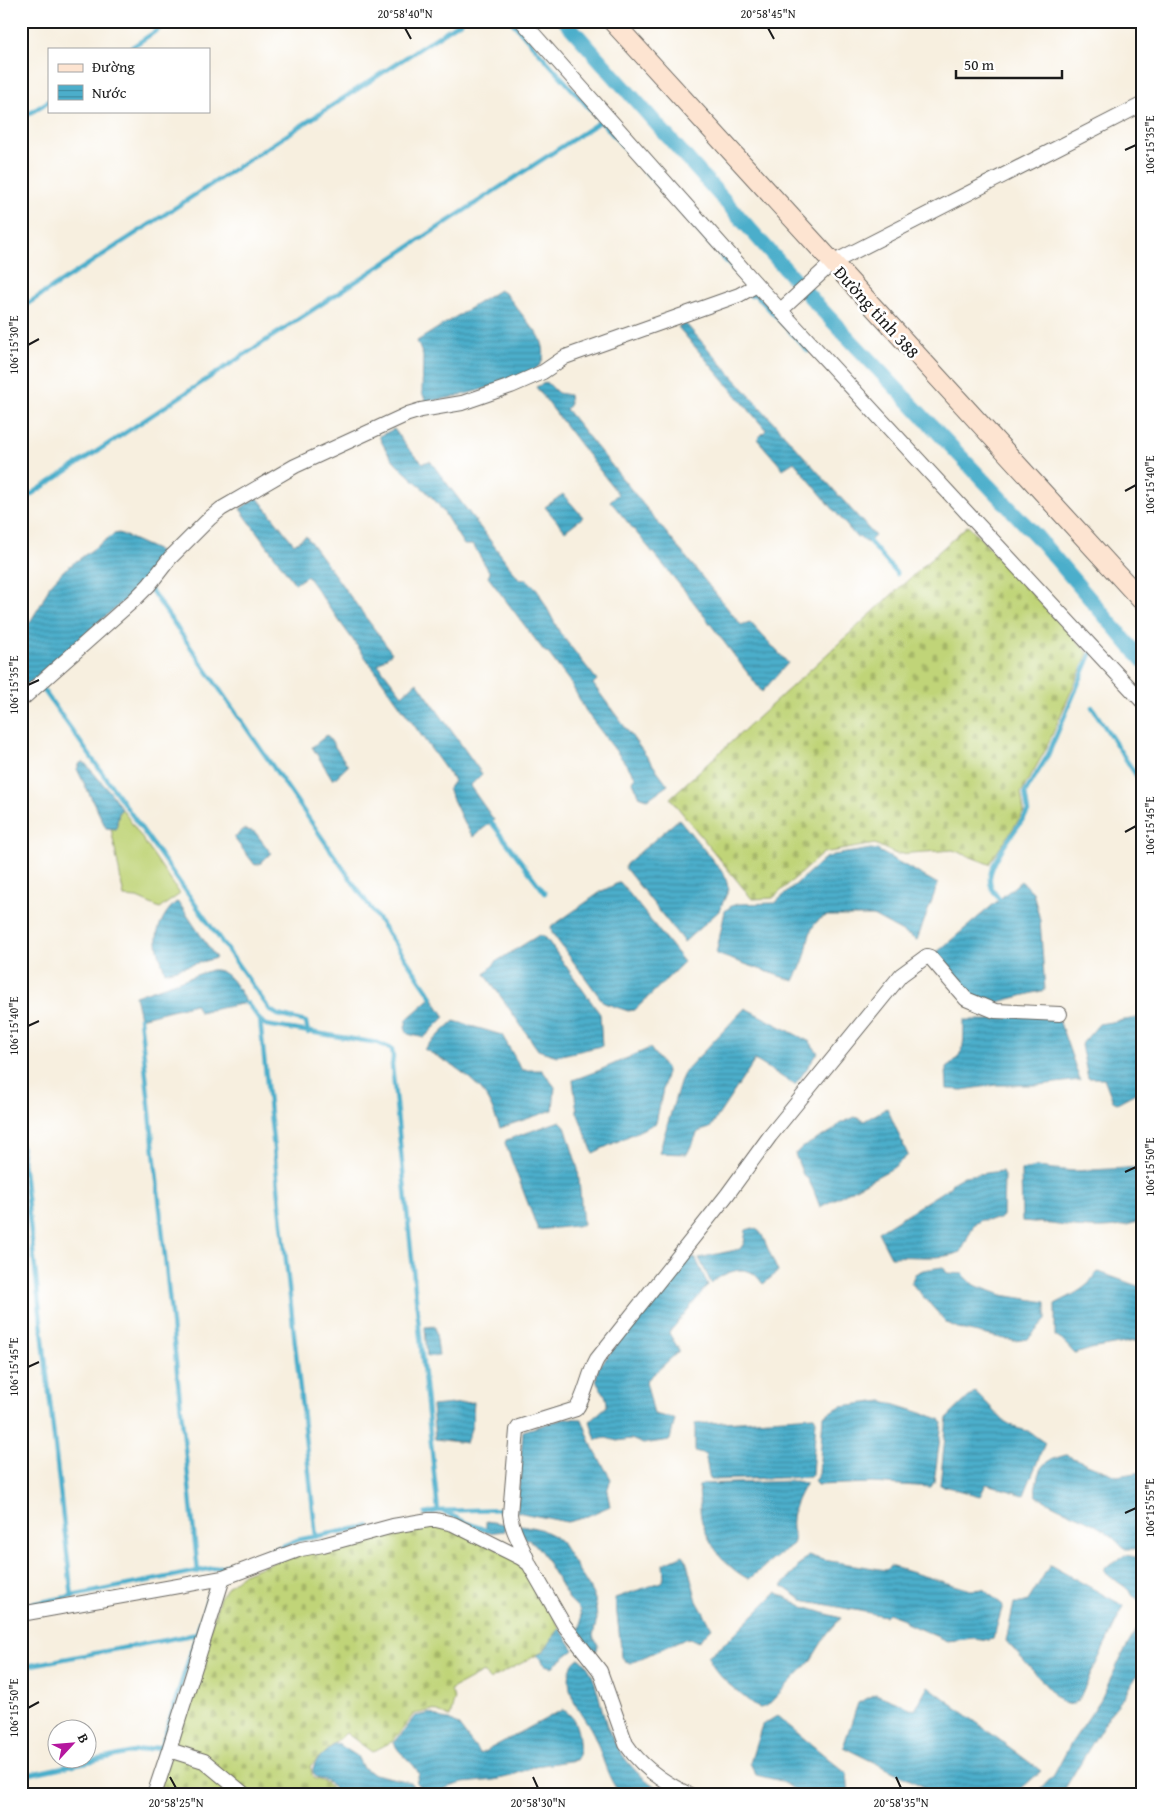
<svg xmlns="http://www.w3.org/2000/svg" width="1164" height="1816" viewBox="0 0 1164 1816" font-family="'Gentium Book Plus',serif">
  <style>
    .grass { fill: #c0d478; stroke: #6e784a }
    .cemetery { fill: url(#cemetery-stones); stroke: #6e784a }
    .water { fill: url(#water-rules); stroke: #346574 }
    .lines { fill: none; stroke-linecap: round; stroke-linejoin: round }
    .stream { stroke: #4caecb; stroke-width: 4.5 }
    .canal { stroke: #4caecb; stroke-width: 15 }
    .minor-casing { stroke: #696660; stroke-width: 16 }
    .secondary-casing { stroke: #696660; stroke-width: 21 }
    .minor { stroke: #fff; stroke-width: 14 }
    .secondary { stroke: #fde4d1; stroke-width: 19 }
    .ticks { fill: none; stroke: #1c1c1c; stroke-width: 2 }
    .labels { text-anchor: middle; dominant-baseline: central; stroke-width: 5; stroke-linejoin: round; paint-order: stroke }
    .street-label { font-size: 18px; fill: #1c1c1c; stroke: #fff }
    .neatline { fill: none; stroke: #1c1c1c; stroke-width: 2 }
    .ticks-label { font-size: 12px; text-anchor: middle; fill: #1c1c1c }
  </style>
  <defs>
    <pattern id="cemetery-stones" width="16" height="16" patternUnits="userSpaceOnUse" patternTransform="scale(1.25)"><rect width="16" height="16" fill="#c0d478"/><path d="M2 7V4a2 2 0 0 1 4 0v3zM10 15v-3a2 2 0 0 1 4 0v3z" fill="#a4b567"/></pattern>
    <pattern id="water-rules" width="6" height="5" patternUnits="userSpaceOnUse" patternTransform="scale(1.25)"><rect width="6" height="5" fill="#4caecb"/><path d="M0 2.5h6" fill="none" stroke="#3e8da4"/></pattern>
  </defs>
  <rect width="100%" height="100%" fill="#fff"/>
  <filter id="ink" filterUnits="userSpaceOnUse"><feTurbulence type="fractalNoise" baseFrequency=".02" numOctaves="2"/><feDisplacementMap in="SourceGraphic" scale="10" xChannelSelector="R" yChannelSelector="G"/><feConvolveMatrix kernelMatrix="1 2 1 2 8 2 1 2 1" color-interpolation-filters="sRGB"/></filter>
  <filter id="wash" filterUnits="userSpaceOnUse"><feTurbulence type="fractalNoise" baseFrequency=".0096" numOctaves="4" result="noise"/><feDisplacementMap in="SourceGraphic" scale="20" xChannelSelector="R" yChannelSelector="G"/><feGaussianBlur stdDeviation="1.12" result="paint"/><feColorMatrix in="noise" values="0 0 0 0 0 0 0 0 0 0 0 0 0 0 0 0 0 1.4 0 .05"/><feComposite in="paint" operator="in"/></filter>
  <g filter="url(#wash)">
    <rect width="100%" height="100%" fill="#f7efdf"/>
    <path class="grass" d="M122 809 180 894 160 908 137 898 124 897 111 828 116 829 119 812Z"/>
    <path class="cemetery" d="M968 525 1088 653 1045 751 1021 793 1024 812 989 864 953 850 896 854 875 844 823 853 773 898 752 899 670 798Z
      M430 1523 447 1526 519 1560 560 1628 543 1652 489 1680 483 1672 450 1690 455 1698 450 1717 433 1710 415 1714 393 1741 372 1752 346 1733 310 1766 313 1778 327 1783 335 1795H249L173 1748 220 1597 229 1586 243 1574 287 1557Z
      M171 1754 202 1763 240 1795H157Z"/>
    <path class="water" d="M499 290 506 294 539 336C544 345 547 360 537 368 524 378 439 405 425 400L422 392 423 356 417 341Z
      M685 323 875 536 867 543 860 537 857 538 794 462 783 469 757 439 766 430 678 327Z
      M547 382 558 393 569 395 570 404 566 409 741 625 750 622 788 663 762 692 689 596 610 501 618 494 536 387Z
      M394 429 408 448 423 463 430 461 520 580 526 579 537 589 560 633 597 680 593 684 668 785 648 799 640 797 633 782 635 776 587 713 570 682 548 653 544 651 488 577 490 573 473 545H464C455 532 447 516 437 503 416 478 392 468 379 436Z
      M563 494 583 517 565 531 545 507Z
      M257 497 294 544 306 536 392 653 378 664 402 695 417 682 482 774 470 786 494 820 473 837 462 819 448 789 454 781 307 576 295 584 240 509Z
      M119 533 161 552 163 555C155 578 123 601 105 617 77 641 48 665 21 691V630L30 622 41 604 50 585 64 570 114 534Z
      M327 735 348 766 333 780 312 747Z
      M84 762 111 793 122 809 119 812 116 829 106 828 77 769 80 763Z
      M679 819 724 874 729 889 719 911 684 942 625 868 626 864Z
      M244 829 255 832 271 853 261 863 255 865 234 838Z
      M871 849 877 850 938 884 917 940 873 916H827C807 922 810 942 804 959 802 966 797 974 794 981L716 954 725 911 731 906 738 904 775 903 825 858 834 855Z
      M1021 881 1033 892 1040 920 1045 990 994 1003 971 995 936 953Z
      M620 882 684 962 635 1010 628 1011 604 1003 552 933 551 927 602 891Z
      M176 902 179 903 216 958 165 972C162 962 156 948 157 937 158 924 167 910 176 902Z
      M539 935 546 938 600 1014 602 1046 557 1056 538 1050 485 974 497 961Z
      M211 970C229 968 238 990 247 1003L199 1012 195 1004 140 1018 135 996Z
      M432 997 445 1017 424 1038 408 1034 405 1028 407 1019Z
      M745 1008 810 1042 818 1053 795 1085 755 1060 710 1128 698 1132 687 1154 659 1153 680 1082 685 1071Z
      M1005 1015 1058 1017 1080 1080 1039 1085H996L962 1090 947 1089 946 1068C967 1053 963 1044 964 1020H989Z
      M1143 1017V1089L1117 1103 1113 1101 1104 1078H1088L1081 1045 1099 1024Z
      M454 1021 502 1035 522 1070H542L555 1087 553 1110 500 1128C495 1118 492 1105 486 1096 470 1074 447 1062 424 1049Z
      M650 1048 667 1070 656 1123 593 1153 577 1112 573 1080 600 1070Z
      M887 1108 908 1155 893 1168 820 1207 813 1189 808 1179 803 1175 795 1154 801 1148 834 1130 839 1124 855 1117 864 1121Z
      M560 1121 565 1126 578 1169 583 1225 538 1230 505 1143 506 1140Z
      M1036 1167 1074 1171 1143 1167V1220C1101 1236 1065 1224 1022 1221L1021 1170Z
      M1002 1171 1004 1176 1003 1216 1000 1219 981 1220 974 1225 961 1252C937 1261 915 1255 891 1257L878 1232 950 1187 952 1183 964 1176Z
      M753 1228 759 1231 762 1235 778 1272 763 1284C759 1279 755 1273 748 1271 736 1267 720 1276 711 1283L699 1258 740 1249 744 1243 746 1230Z
      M687 1256 696 1259 708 1285 669 1333 678 1348V1352L646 1381 654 1414 675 1419 670 1440 643 1444 631 1439 617 1441 606 1438 596 1440 590 1421 607 1406C607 1385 590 1390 599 1367Z
      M943 1267 947 1273 963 1274 974 1285 1002 1295 1046 1302V1320L1028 1339 1014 1341 960 1329 947 1323 911 1283 915 1274 923 1270Z
      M1099 1272 1143 1288V1346L1135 1341 1091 1349 1075 1354 1063 1341 1055 1336V1304C1066 1298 1078 1293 1088 1284 1092 1280 1093 1275 1099 1272Z
      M435 1326 439 1355 427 1357 425 1327Z
      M975 1391 1004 1421 1016 1428 1028 1431 1045 1443 1024 1495 986 1484 980 1496 940 1485 947 1418Z
      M883 1401 940 1419 942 1423 934 1482 931 1487 872 1483 817 1485 814 1481 819 1474 823 1416 841 1406Z
      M474 1402 472 1426 466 1443 435 1439 432 1406Z
      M814 1416 816 1420 812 1474 810 1477 710 1480 705 1454 695 1451V1424Z
      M566 1418 582 1419 593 1448 611 1479 607 1491 610 1506 583 1518 567 1522 517 1512 523 1431Z
      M1066 1455 1116 1476 1143 1472V1544L1136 1549H1125C1102 1521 1066 1514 1037 1496 1034 1490 1036 1486 1037 1480 1041 1461 1049 1460 1066 1455Z
      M795 1481 806 1483C798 1497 790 1512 792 1529 793 1535 796 1537 793 1544L749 1579C727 1569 709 1545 702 1522 699 1511 700 1498 699 1486L703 1484Z
      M486 1521 505 1524V1531L486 1533Z
      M522 1525 540 1529 554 1536 561 1542 589 1587 595 1599 597 1619 593 1636 598 1645 597 1650 592 1653 578 1634 581 1624 580 1610 569 1599 542 1553 535 1544 525 1538 517 1527Z
      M683 1555 686 1559 697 1601 712 1628 698 1642 690 1638 683 1639 631 1663 625 1661 622 1657 615 1598 661 1582 664 1577 663 1564Z
      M808 1555 823 1560 886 1570 890 1566 971 1590 983 1589 1003 1605 993 1639 989 1640 974 1638 947 1641 906 1623 904 1619 888 1613 885 1616 802 1600 782 1586Z
      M1125 1555 1136 1557 1143 1555V1603H1141L1125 1587 1104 1572 1106 1567Z
      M1050 1565 1124 1606 1079 1699C1071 1706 1069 1706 1060 1701L1006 1641 1014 1603H1022L1028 1601Z
      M776 1592 804 1607 841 1618 827 1634 811 1660 767 1706 760 1708 755 1706C739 1692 714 1676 708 1656L726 1642Z
      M1143 1618V1665L1125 1696 1110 1714 1061 1795H1035L1054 1775 1070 1745 1101 1699 1122 1655Z
      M560 1628 574 1650 552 1667 545 1665 537 1655 543 1652Z
      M579 1658C597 1669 600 1710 608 1728 621 1759 640 1780 670 1795 658 1795 628 1798 620 1792 608 1783 600 1747 593 1733 586 1719 573 1705 570 1689 568 1678 569 1663 579 1658Z
      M928 1686 1041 1771 1014 1795H936L922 1786 843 1747 858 1703 876 1694 915 1710Z
      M562 1710C563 1710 568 1712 569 1714 578 1721 583 1750 576 1760L535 1766 511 1776 495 1780 463 1783 446 1788 436 1795H427L416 1783 419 1774C414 1762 400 1756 394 1743L416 1716 431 1713 442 1719 450 1720 458 1725 480 1754Z
      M777 1716 847 1774 849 1795H803L781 1781 756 1775 750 1763 762 1725Z
      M335 1744 340 1745 357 1756 363 1768 374 1774 410 1782 420 1795H337C335 1791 332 1785 328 1782 325 1779 320 1780 317 1778 303 1767 328 1750 335 1744Z"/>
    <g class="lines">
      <path class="stream" d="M511 21 749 287
        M129 49 171 21
        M21 119 49 101
        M751 296 755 294 808 351
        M21 308 462 21
        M21 501 601 121
        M869 541 897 574
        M151 590 432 997
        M35 678 270 1010 278 1015 306 1022 308 1033
        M1092 707 1143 786
        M491 822 545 893
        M999 899C994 892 989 886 990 877 992 859 1017 828 1028 812L1025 793 1048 755 1091 654
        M247 1003 260 1020
        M140 1018 198 1572
        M21 1144 72 1597
        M445 1512 465 1522 486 1530
        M425 1514 438 1511 504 1509
        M316 1537 260 1020 266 1025 378 1043 392 1049 393 1057 392 1065 438 1511
        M21 1606 244 1562 297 1540 369 1526
        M21 1667 197 1634
        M21 1776 162 1746
        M146 1795 213 1582"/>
      <path class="canal" d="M565 21 821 309 1038 538 1143 661"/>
    </g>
  </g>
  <g filter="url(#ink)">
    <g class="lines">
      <defs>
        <path id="minor" d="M522 21 757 285 970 516 1143 702
          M781 310 832 263 1143 104
          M21 700 135 599 149 585 170 558 210 518 221 509 295 466 408 414 421 410 462 403 511 386 543 372 565 357 576 353 739 295 757 285
          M529 1564C523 1546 512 1533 510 1514L517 1430 519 1427 576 1409C585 1398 588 1375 597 1359L727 1195 770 1136 901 975 927 956 930 957 966 999 995 1011 1060 1014
          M223 1578 301 1549 323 1545 393 1526 429 1520H436L453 1524 521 1558 529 1564 564 1625 600 1671 626 1744C642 1768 664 1783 690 1795
          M21 1614 223 1578 169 1750 154 1795
          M169 1750 204 1761 245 1795"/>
        <path id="secondary" d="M612 21 1143 602"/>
      </defs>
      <use href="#minor" class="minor-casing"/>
      <use href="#secondary" class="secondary-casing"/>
      <use href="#minor" class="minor"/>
      <use href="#secondary" class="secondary"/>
    </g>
  </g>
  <path class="ticks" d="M405 28 411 39M768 28 774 39M1125 150 1136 145M28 345 39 339M1125 491 1136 485M28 685 39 680M1125 832 1136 826M28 1026 39 1021M1125 1172 1136 1167M28 1367 39 1362M1125 1513 1136 1508M28 1708 39 1702M170 1777 176 1788M533 1777 538 1788M896 1777 901 1788"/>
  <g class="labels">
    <g class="street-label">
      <text transform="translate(877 312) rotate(48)">Đường tỉnh 388</text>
    </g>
  </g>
  <rect width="1164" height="1816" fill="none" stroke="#fff" stroke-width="55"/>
  <rect x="48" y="48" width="162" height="65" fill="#ffffff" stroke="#a4a4a4"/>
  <rect x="58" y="64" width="25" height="8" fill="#fde4d1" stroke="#a4a4a4"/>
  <text x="92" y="72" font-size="15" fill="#1c1c1c">Đường</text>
  <rect x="58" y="85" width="25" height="15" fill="url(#water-rules)" stroke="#a4a4a4"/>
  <text x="92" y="98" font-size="15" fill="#1c1c1c">Nước</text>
  <g transform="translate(72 1744) rotate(64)"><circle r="24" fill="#ffffff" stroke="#a4a4a4"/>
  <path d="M0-4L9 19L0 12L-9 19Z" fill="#b5179e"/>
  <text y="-8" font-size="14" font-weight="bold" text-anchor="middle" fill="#1c1c1c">B</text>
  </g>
  <path d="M956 70v8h106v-8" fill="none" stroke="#1c1c1c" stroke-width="2.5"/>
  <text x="964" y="70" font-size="15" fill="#1c1c1c" stroke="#ffffff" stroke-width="4" paint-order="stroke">50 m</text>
  <rect x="28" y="28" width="1108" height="1760" class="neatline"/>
  <g class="ticks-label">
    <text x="405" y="18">20°58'40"N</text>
    <text x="768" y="18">20°58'45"N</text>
    <text transform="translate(1150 145) rotate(-90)" y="4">106°15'35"E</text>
    <text transform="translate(14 345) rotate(-90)" y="4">106°15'30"E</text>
    <text transform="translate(1150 485) rotate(-90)" y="4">106°15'40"E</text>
    <text transform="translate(14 685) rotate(-90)" y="4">106°15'35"E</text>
    <text transform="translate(1150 826) rotate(-90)" y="4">106°15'45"E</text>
    <text transform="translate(14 1026) rotate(-90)" y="4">106°15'40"E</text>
    <text transform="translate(1150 1167) rotate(-90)" y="4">106°15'50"E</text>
    <text transform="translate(14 1367) rotate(-90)" y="4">106°15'45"E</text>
    <text transform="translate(1150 1508) rotate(-90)" y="4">106°15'55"E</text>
    <text transform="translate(14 1708) rotate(-90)" y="4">106°15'50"E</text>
    <text x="176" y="1807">20°58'25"N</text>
    <text x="538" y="1807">20°58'30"N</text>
    <text x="901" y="1807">20°58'35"N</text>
  </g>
</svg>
